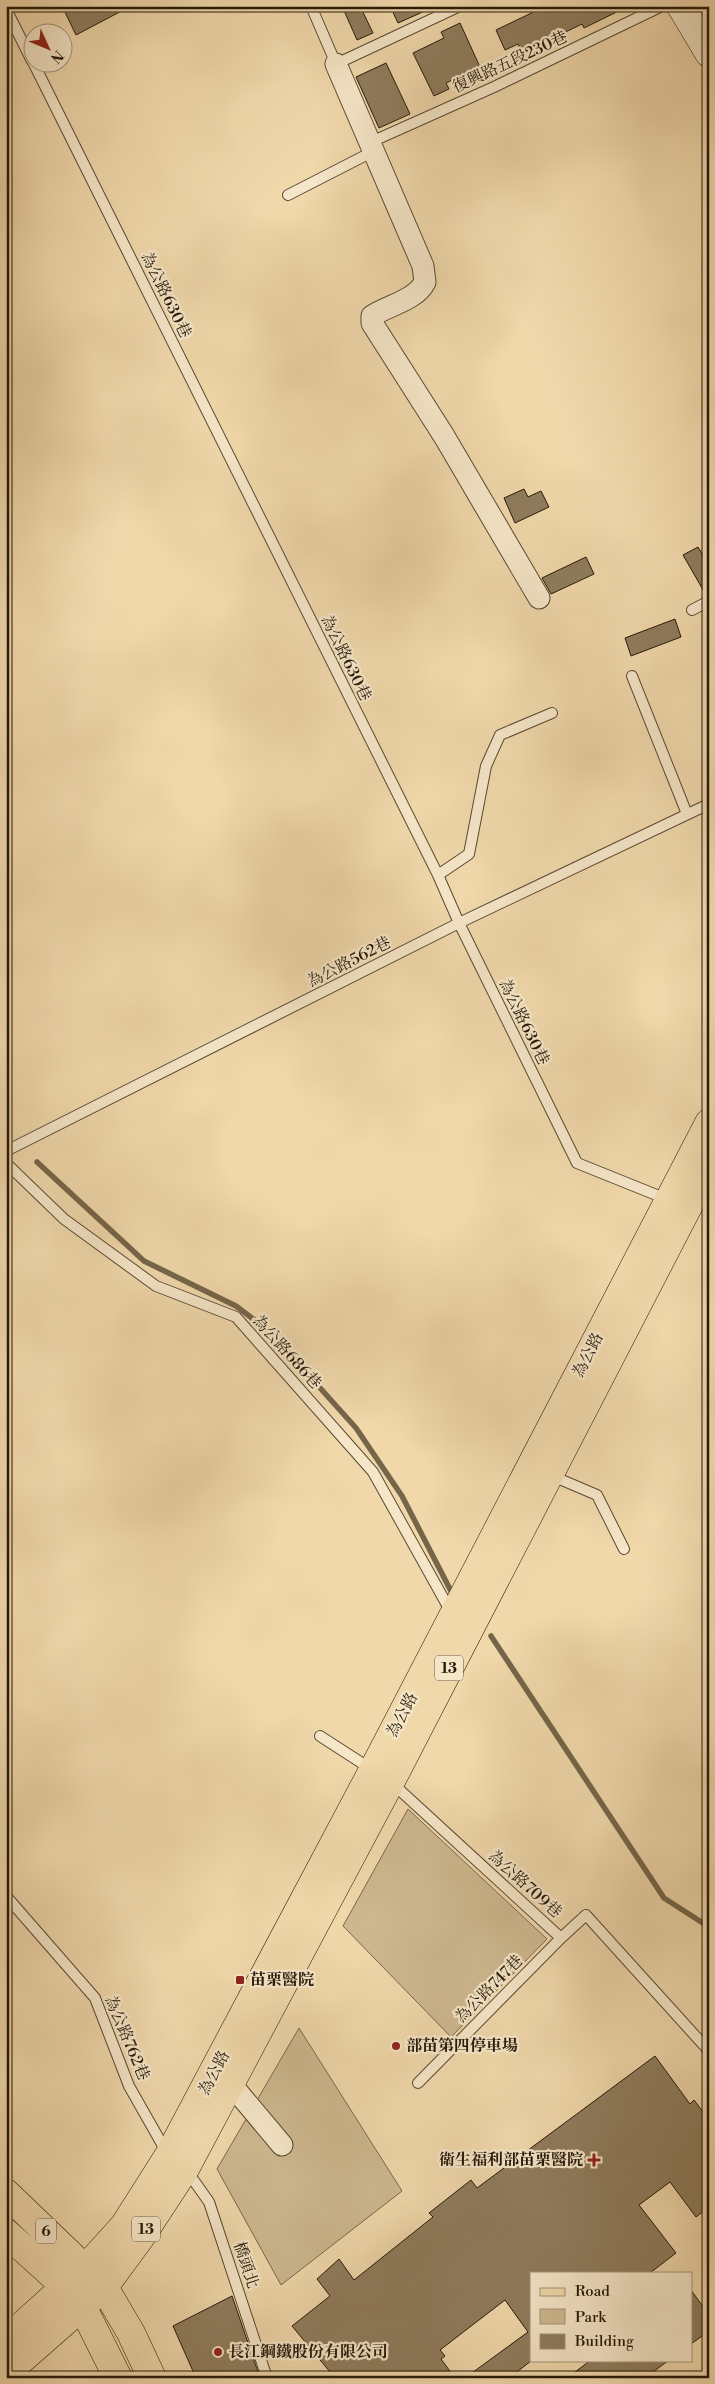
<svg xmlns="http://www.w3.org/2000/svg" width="715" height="2384" viewBox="0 0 715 2384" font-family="'Libre Bodoni','Noto Serif TC',serif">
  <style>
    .green { fill: #cdb88f; stroke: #79684c }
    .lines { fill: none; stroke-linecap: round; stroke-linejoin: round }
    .stream { stroke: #756549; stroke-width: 5.5 }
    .building { fill: #8f7c5d; stroke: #251909 }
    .lane-casing { stroke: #584932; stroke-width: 12 }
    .street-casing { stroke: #584932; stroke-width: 23 }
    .secondary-casing { stroke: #251909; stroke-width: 29 }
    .primary-casing { stroke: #251909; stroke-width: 29 }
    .lane { stroke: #f5e6c8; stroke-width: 10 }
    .street { stroke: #f5e6c8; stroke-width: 21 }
    .secondary { stroke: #f5e6c8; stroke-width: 28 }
    .primary { stroke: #f0d8ab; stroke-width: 28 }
    .poi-dot { fill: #8f2418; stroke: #f5e6c8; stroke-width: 2 }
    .labels { text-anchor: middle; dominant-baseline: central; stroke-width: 4.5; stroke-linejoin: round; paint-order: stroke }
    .shield { fill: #f5e6c8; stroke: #635642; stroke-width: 1 }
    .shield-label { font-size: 15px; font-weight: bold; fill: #251909 }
    .street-label { font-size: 16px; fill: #251909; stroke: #f5e6c8 }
    .poi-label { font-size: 16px; font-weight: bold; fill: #251909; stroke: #f5e6c8; text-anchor: start }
  </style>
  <rect width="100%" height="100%" fill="#f0d8ab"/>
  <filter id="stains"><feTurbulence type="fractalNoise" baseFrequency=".004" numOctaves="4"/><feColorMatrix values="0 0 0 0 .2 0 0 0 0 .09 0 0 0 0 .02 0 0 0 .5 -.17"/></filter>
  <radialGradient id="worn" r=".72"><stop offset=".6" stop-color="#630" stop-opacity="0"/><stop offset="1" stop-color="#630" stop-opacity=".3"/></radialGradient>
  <path class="green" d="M408 1809 547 1939 451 2037 343 1926Z
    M299 2028 402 2191 281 2285 217 2169Z"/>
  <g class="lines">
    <path class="stream" d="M37 1162 144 1261 236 1306 269 1331 356 1428 402 1496 453 1595
      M491 1636 664 1898 709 1927"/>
  </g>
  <path class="building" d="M62 6H131L76 35Z
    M342 6H360L373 33 357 40Z
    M390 6H436L398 23Z
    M546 6H629L584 28 582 24 522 53 518 44 505 50 496 30Z
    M460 23 480 67 446 83 449 89 434 96 413 53 444 38 441 32Z
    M386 63 410 114 379 128 356 77Z
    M524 489 528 497 541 491 549 507 515 523 504 498Z
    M698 547 709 565V594L706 595 683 555Z
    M586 557 594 574 551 594 542 578Z
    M675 619 681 637 631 656 625 638Z
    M655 2056 690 2104 694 2100 709 2120V2207L696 2217 670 2182 639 2205 676 2253 650 2273H531V2361L509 2378H465L528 2332 505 2300 440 2350 445 2356 441 2359 455 2378H335L292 2326 330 2296 317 2279 339 2259 354 2280 433 2217 429 2213 471 2180 477 2188Z
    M691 2290 709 2315V2331L691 2344Z
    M232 2296 260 2378H196L173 2326Z
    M591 2360H669L645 2378H567Z"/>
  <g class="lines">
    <defs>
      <path id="lane" d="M311 6 336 64 460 6
        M6 9 32 61
        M33 62 438 875 459 923 577 1163 669 1200
        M371 142 494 87 662 6
        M288 195 374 151
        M692 610 709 601
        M632 676 687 814
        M438 875 469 854 486 766 500 735 552 713
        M6 1151 459 923 709 804
        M6 1163 64 1219 156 1286 236 1317 373 1472 446 1603 453 1612
        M550 1475 597 1495 624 1549
        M320 1736 371 1769
        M392 1783 561 1938 586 1915 709 2051
        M6 1896 95 1998 129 2086 167 2153
        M418 2083 561 1938
        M187 2171 209 2202 267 2378"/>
      <path id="street" d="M336 64 423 266 425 282C416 300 389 305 372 316V323L444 436 539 598
        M218 2077 230 2083 282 2145"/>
      <path id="secondary" d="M681 6 709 53"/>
      <path id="primary" d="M6 2193 104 2287 131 2333 152 2378
        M6 2233 66 2287 82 2306 118 2378
        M6 2340 86 2268 124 2226 169 2155 373 1770 709 1123
        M6 2373 104 2287 140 2238 185 2169 391 1781 709 1166"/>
    </defs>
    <use href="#lane" class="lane-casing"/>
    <use href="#street" class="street-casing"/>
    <use href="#secondary" class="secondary-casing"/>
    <use href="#primary" class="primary-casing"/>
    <use href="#lane" class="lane"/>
    <use href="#street" class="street"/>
    <use href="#secondary" class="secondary"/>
    <use href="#primary" class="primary"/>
  </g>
  <g class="poi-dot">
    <rect x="235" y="1975" width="10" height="10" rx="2.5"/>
    <circle cx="396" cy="2046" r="5"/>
    <path d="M591.5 2152.5h5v5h5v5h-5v5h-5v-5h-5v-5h5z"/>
    <circle cx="218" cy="2352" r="5"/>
  </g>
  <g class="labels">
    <g class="shield">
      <rect x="435" y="1655.5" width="28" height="25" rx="4"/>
      <rect x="132" y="2216.5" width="28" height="25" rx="4"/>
      <rect x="36" y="2218.5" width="20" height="25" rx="4"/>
    </g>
    <g class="shield-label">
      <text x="449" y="1668">13</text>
      <text x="146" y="2229">13</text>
      <text x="46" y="2231">6</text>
    </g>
    <g class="street-label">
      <text transform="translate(510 62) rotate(-25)">復興路五段230巷</text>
      <text transform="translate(166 295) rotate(64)">為公路630巷</text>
      <text transform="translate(346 658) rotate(64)">為公路630巷</text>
      <text transform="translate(349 962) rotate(-27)">為公路562巷</text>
      <text transform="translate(524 1022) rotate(64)">為公路630巷</text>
      <text transform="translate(287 1352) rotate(48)">為公路686巷</text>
      <text transform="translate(588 1355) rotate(-63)">為公路</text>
      <text transform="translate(402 1715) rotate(-62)">為公路</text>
      <text transform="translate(525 1884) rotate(42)">為公路709巷</text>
      <text transform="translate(489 1989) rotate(-45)">為公路747巷</text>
      <text transform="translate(127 2038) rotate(67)">為公路762巷</text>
      <text transform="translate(214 2073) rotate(-62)">為公路</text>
      <text transform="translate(246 2265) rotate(72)">橋頭北</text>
    </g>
    <g class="poi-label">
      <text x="250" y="1980">苗栗醫院</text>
      <text x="406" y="2046">部苗第四停車場</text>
      <text x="583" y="2160" text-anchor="end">衛生福利部苗栗醫院</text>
      <text x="228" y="2352">長江鋼鐵股份有限公司</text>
    </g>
  </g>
  <rect width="715" height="2384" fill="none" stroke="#f0d8ab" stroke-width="25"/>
  <rect x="8" y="8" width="700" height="2369" fill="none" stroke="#251909" stroke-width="2.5"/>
  <rect x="12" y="12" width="690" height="2359" fill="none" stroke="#251909"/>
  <rect x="530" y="2272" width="162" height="90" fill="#f5e6c8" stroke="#a2947c"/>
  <rect x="540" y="2288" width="25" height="8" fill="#f0d8ab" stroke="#a2947c"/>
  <text x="575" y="2296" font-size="15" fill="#251909">Road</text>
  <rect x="540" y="2309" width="25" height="15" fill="#cdb88f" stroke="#a2947c"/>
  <text x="575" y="2322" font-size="15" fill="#251909">Park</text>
  <rect x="540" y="2334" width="25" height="15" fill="#8f7c5d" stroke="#a2947c"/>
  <text x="575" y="2346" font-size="15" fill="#251909">Building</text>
  <g transform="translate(48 48) rotate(134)"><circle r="24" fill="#f5e6c8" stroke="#a2947c"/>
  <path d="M0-4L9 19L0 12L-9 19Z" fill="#8f2418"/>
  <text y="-8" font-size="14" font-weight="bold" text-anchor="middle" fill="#251909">N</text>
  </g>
  <rect width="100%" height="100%" filter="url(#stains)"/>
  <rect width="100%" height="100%" fill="url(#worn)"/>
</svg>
